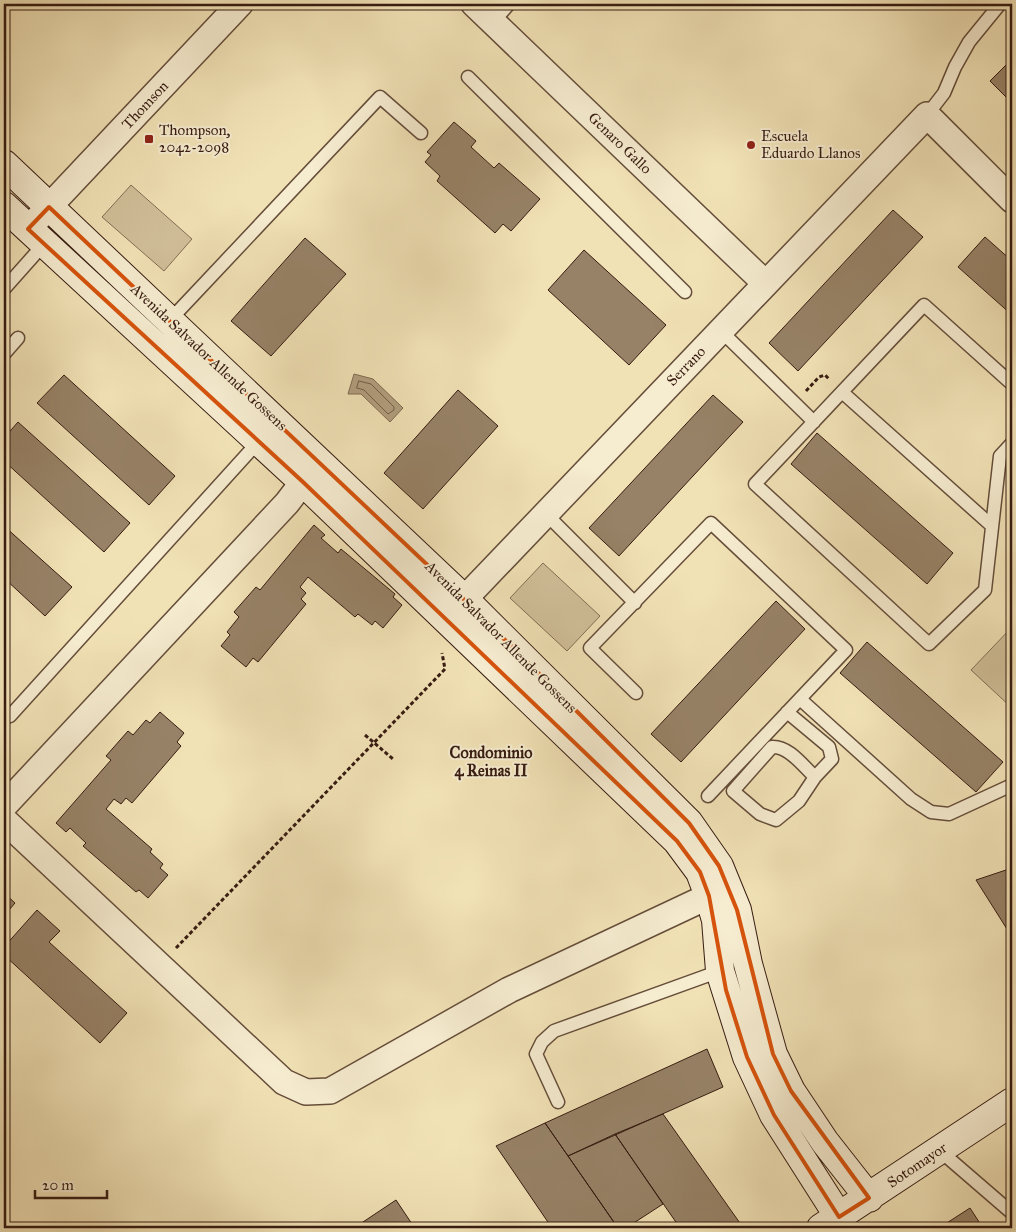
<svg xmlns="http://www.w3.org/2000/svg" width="1016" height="1232" viewBox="0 0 1016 1232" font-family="'IM FELL Great Primer',serif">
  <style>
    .green { fill: #d1c09a; stroke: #846e56 }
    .water { fill: #b19e7e; stroke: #806a52 }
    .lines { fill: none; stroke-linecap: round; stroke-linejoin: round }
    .shore { stroke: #745c48; stroke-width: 1 }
    .building { fill: #978267; stroke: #361b11 }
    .lane-casing { stroke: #654d3a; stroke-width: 15 }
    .street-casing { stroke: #654d3a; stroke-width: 28 }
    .secondary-casing { stroke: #361b11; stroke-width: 30 }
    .path { stroke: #361b11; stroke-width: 3; stroke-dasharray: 4 2.5; stroke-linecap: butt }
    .lane { stroke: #f6ecd0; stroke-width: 12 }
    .street { stroke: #f6ecd0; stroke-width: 25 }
    .secondary { stroke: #f6ecd0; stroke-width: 28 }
    .marked { fill: none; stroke: #d6530c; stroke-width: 4; stroke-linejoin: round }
    .poi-dot { fill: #8f2418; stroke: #f6ecd0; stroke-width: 2 }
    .labels { text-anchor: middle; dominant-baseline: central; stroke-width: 4; stroke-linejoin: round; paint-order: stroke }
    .street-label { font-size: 15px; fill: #361b11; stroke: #f6ecd0 }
    .poi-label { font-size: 15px; fill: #361b11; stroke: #f6ecd0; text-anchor: start }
    .neighbourhood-label { font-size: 16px; font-weight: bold; fill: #361b11; stroke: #f6ecd0 }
  </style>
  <rect width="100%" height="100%" fill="#f1e2b6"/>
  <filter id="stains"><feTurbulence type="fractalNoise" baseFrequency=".004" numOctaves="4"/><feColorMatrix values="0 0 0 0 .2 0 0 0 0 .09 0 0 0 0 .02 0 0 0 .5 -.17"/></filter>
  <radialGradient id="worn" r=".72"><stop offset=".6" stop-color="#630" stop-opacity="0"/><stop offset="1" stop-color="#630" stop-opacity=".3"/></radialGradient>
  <path class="green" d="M131 185 192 239 164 271 102 217Z
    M543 563 600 616 567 651 510 598Z
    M1012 627V708L971 670Z"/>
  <path class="water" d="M354 374 373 379 403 408 390 422 361 394H348Z"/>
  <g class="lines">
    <path class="shore" d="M359 381 371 384 394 407V410L388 414 364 390 357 388Z"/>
  </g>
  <path class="building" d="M1012 59V103L990 81Z
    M454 122 476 141 471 147 494 168 499 163 540 199 511 231 503 224 495 233 437 181 440 176 425 162 431 155 427 152Z
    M893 210 923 237 798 371 769 343Z
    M985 237 1012 261V315L958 267Z
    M305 238 346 274 271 356 231 321Z
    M584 250 666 325 629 365 548 290Z
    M64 375 175 476 149 505 37 403Z
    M458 390 498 426 423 509 384 473Z
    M713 395 743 422 619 556 589 528Z
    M18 422 130 523 104 552 4 461V438Z
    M817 433 953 553 927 584 791 464Z
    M314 525 325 535 321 538 338 553 341 549 395 594 393 597 402 605 383 628 375 621 372 625 358 614 355 617 308 577 300 587 306 593 301 599 306 604 258 662 253 658 246 667 221 646 230 635 227 632 239 617 234 612 256 587 260 590Z
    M4 526 72 587 45 616 4 578Z
    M776 601 805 629 681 762 651 734Z
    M867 642 1003 762 976 792 840 673Z
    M160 712 184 733 177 742 181 746 132 803 126 798 121 804 114 799 106 809 152 849 150 852 163 864 160 868 168 875 148 898 139 890 136 892 83 846 86 843 70 828 66 832 56 823 111 760 106 756 128 731 133 735 146 720 150 723Z
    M1012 868V937L976 880Z
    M4 893 15 903 4 916Z
    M37 910 60 931 49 942 127 1013 100 1043 4 955V947Z
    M707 1049 723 1087 568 1156 545 1123Z
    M663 1114 742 1226 739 1228H680L615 1134Z
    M545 1123 568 1156 618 1228H552L496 1146Z
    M615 1134 663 1204 626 1228H618L568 1156Z
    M396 1200 412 1224 406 1228H354Z
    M970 1208 983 1228H939Z"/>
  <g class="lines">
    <defs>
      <path id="lane" d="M493 22 509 4
        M468 77 685 292
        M927 115 944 93 955 67 969 42 1000 4
        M4 289 44 244
        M170 320 380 97 421 133
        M720 330 814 422
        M4 354 18 338
        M1012 384 924 305 755 484 929 644 985 590 1000 456 1012 443
        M842 392 992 526
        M546 514 635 603
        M636 693 590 648 711 523 846 650 708 796
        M800 699 911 799 931 812 949 814 1012 785
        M787 712 829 747 832 759 815 777C803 766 789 746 772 747L733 791 760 814 776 820 799 801 815 777
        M4 718 10 716 259 441
        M558 1102 536 1054 542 1042 554 1031 720 971
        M939 1150 1012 1213"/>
      <path id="street" d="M474 4 765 283
        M28 229 240 4
        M451 613 927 115 1012 200
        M4 806 287 503 303 482
        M4 820 284 1082 306 1092 330 1091 509 990 726 888"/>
      <path id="secondary" d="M4 164 464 599 689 823 719 866 737 910 748 964 773 1054 791 1091 825 1142 869 1198
        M4 206 303 482 677 841 700 872 709 896 716 920 720 971 747 1057 774 1115 839 1217
        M821 1228 1012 1102"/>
    </defs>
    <use href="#lane" class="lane-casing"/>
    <use href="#street" class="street-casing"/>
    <use href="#secondary" class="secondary-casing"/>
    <path class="path" d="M806 391 819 377 825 375 829 379
      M365 735 393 759
      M176 948 445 669 442 653"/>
    <use href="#lane" class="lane"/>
    <use href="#street" class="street"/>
    <use href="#secondary" class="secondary"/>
  </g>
  <path class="marked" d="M49 207 474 609 689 823 719 866 737 910 773 1054 791 1091 869 1198 839 1217 774 1115 747 1057 726 990 709 896 700 872 677 841 303 482 28 229Z"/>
  <g class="poi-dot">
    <rect x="144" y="134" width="10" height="10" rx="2.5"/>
    <circle cx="751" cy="145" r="5"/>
  </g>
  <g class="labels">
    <g class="street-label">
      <text transform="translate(145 105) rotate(-47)">Thomson</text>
      <text transform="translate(620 143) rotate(44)">Genaro Gallo</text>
      <text transform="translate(209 357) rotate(43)">Avenida Salvador Allende Gossens</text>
      <text transform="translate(686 366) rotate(-46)">Serrano</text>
      <text transform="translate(501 637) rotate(45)">Avenida Salvador Allende Gossens</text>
      <text transform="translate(917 1165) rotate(-34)">Sotomayor</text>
    </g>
    <g class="poi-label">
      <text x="159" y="130">Thompson,<tspan x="159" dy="17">2042-2098</tspan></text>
      <text x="761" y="136">Escuela<tspan x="761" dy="17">Eduardo Llanos</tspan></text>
    </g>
    <g class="neighbourhood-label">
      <text x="491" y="752">Condominio<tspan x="491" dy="18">4 Reinas II</tspan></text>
    </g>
  </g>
  <rect width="1016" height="1232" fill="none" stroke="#f1e2b6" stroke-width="20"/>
  <rect x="5" y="5" width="1006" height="1222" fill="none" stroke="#361b11" stroke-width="2.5"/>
  <rect x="10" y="10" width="996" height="1212" fill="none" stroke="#361b11"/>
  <path d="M35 1190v8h72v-8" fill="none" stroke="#361b11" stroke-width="2.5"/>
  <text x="42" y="1190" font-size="15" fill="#361b11" stroke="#f6ecd0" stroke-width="4" paint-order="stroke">20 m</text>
  <rect width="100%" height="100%" filter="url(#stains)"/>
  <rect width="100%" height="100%" fill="url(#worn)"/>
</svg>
